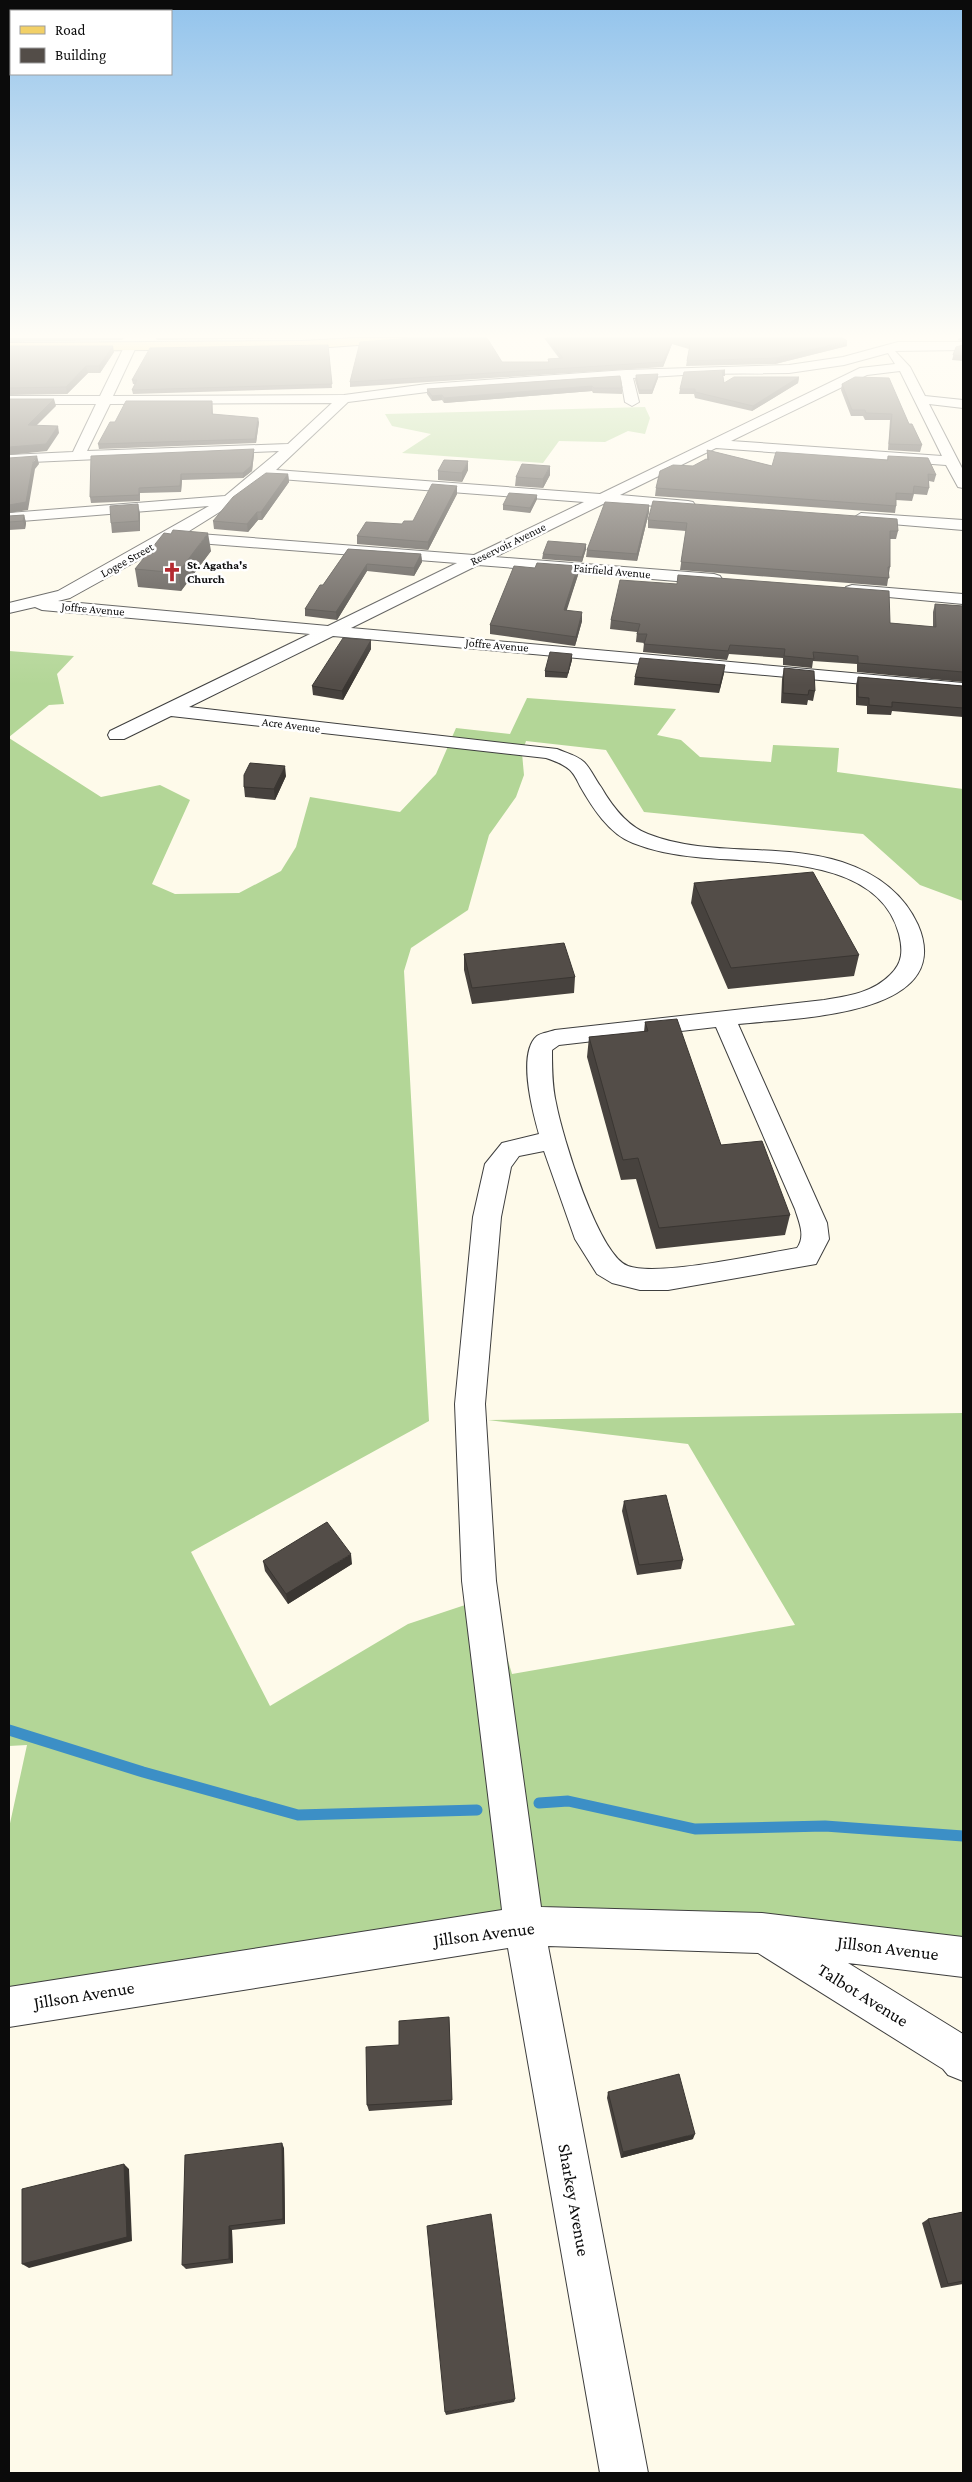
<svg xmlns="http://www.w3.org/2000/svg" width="972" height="2482" viewBox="0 0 972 2482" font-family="'Crimson Pro',serif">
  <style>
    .forest { fill: #b3d697 }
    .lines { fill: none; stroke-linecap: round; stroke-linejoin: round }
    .stream { stroke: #3c8fc6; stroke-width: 11 }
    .minor-casing { stroke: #3e3e3e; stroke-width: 2 }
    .major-casing { stroke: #1c1c1c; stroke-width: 2 }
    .minor { fill: #fff; fill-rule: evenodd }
    .major { fill: #f2d067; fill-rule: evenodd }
    .wall { fill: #47423e }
    .shaded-wall { fill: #3a3632 }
    .building { fill: #534d48; stroke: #3a3632 }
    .labels { text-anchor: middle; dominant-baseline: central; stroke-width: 5; stroke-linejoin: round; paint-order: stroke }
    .far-street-label { font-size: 12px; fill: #0b0b0b; stroke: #fff }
    .far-poi-label { font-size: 12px; font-weight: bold; fill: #0b0b0b; stroke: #fff; text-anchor: start }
    .near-street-label { font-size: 18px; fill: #0b0b0b; stroke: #fff }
  </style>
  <rect width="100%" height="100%" fill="#fefaea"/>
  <path class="forest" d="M645 407 650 418 645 434 628 431 605 442 559 441 543 463 402 453 431 434 392 426 385 414Z
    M9 651 74 656 57 674 64 704 49 705 9 737Z
    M527 698 676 709 657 735 681 740 700 757 771 762 773 745 839 748 837 772 963 789V901L920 885 863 834 644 812 606 750 526 741 522 753 524 775 516 797 489 835 468 910 411 948 404 971 429 1421 191 1552 270 1706 408 1624 489 1597 512 1674 795 1625 688 1444 488 1420 963 1413V1950L655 1914 499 1920 9 1992V1828L27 1745 9 1746V738L101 797 160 785 190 800 152 884 175 894 239 893 281 871 296 847 310 797 400 812 436 774 456 728 510 734Z"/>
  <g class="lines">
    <path class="stream" d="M9 1730 143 1772 298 1815 477 1810
      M539 1803 568 1801 695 1829 825 1826 963 1836"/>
    <defs>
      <path id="minor" d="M898 342H963V350L895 351 910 367 925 396 963 400V408L929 404 963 470V488L958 487 946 465 716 448 620 495 688 501 693 502 695 505 693 508 605 503 495 557 714 574 720 576 722 579 720 582 714 584 478 565 351 628 963 683V693L333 636 189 707 557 749C566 753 576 755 584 762 591 769 595 779 601 787 612 806 627 826 648 834 709 858 779 842 842 862 875 873 903 892 918 925 958 1018 790 1018 738 1024L827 1223 829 1239 816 1264 668 1290H640L612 1283 597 1274 575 1239 544 1151 519 1156 511 1167 501 1217 485 1404 496 1581 541 1907 762 1913 963 1937V1977L848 1963 963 2034V2081L948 2075 943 2069 758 1953 548 1946 648 2473H600L508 1948 9 2027V1987L502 1910 462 1581 455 1404 473 1217 485 1164 502 1143 539 1134C533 1113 517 1053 537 1036 541 1033 550 1032 555 1030L824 1000C848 996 872 993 890 975 903 963 903 950 899 934 878 854 759 864 696 857 675 855 653 851 633 843 609 834 592 807 580 786 577 780 575 775 570 770 563 764 555 761 546 758L171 716 124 739H110L108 735 110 731 310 634 42 610 35 607 9 613V603L58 591 209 506 9 522V513L225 496 279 451 9 463V455L73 452 96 404H9V396H100L124 347 130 343 136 347 113 396 344 395 427 384 626 370 789 365 843 357ZM888 353 895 364 860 368 600 494 276 470 348 402 427 392 621 379 625 402 632 406 639 402 633 378 700 374 789 373 844 365ZM900 371 942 456 731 441 867 375ZM332 403 288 444 87 451 110 404ZM267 478 584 502 474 555 186 533 234 503ZM173 541 457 563 328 626 58 601 70 598ZM716 1027 795 1209C799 1222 806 1236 797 1248 761 1254 658 1277 628 1266 598 1255 562 1135 556 1103 552 1086 552 1068 552 1050L559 1045Z
        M861 513 963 520V530L856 521 853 518Z
        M852 585 963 594V604L846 593 844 590 846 587Z"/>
      <path id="major" d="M356 338H407L401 342 301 349 9 351V343L301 341Z"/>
    </defs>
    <use href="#minor" class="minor-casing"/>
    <use href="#major" class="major-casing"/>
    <use href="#minor" class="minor"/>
    <use href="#major" class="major"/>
  </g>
  <path class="wall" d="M9 338H124L122 340 9 342Z
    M156 338H327L157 340Z
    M544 338H843L847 341V346L775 364 686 366 689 349 672 344 663 367 350 387V382L401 339 502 362H548V359L559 358Z
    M959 338H963V342L958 340Z
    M328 345 332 388 133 394 132 390 135 384H133L132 380Z
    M963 345V361L952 360 956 347Z
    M9 346 114 352 100 373H88L67 394 9 395Z
    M725 370V376H723L724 383 799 377 798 383 752 411 695 398 694 394H679L680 389Z
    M636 375 658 378 652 394H639L635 380Z
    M620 376 622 388V394L593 393 592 391 444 403 442 400 432 401 427 394V389Z
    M842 384 909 424 922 445 920 452 888 450 890 420H865L863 416H851L841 390Z
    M212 401 213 414 259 422 256 443 99 449 98 444 115 422Z
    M707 450 772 466 887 460 888 456 936 475 934 482 929 481V488L927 495 914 494 912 501 896 500V506L895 513 655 496 656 488 707 459Z
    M254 454 252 471 243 478 182 480 181 492 140 493V501L91 503 90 497Z
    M468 470 462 482 438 480V471Z
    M288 474 289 482 262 520H258L248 532 214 529 213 521Z
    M550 475 543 488 515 486 516 477Z
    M457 486V494L428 550 357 544V536L413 521Z
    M537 499 530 513 503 510V505Z
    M649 512 637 561 586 557 587 550Z
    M140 513V531L112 533 111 523Z
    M24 515 26 523 25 529 9 530V516Z
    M648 520 898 531 896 539H890V567L887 586 680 570 686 531 648 528Z
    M171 534 211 551 181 591 138 587 135 569Z
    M586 544V549L582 562 542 559 543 554Z
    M348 549 421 554 422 562 414 576 367 571 337 620 305 616V609L323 585Z
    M578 575 566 610 582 621 575 646 490 634V625Z
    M935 604 963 606V682L857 672V664L813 661 812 668 783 665V658L729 654 727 660 643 652 644 643 636 642 637 632 610 629 611 620 890 623 933 627V612Z
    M371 640V649L343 700 313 695 312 686Z
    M572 660 567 678 545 677V671Z
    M784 668 815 691 813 701 808 700 807 705 781 703 782 679Z
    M724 673 719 693 634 685 635 677Z
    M858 677 963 686V717L892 711 891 715 867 714V706L856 705V685Z
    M286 776 275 800 245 797 244 787Z
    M694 883 859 955 854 976 728 989 691 903Z
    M464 954 575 977 574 993 472 1004 464 970Z
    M645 1022 721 1145 790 1215 785 1235 656 1249 636 1179 621 1180 587 1057 589 1037 644 1032Z
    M624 1501 683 1560 681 1569 637 1575 622 1511Z
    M263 1561 352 1564 288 1604 265 1571Z
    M449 2017 452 2105 369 2111 367 2105 399 2045Z
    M608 2092 693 2139 621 2158 607 2098Z
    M284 2148 285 2224 232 2230 233 2263 186 2269 182 2265Z
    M963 2212V2284L941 2288 922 2223 928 2219Z
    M515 2399 514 2402 446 2415 445 2412Z"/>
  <path class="shaded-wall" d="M673 339 672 344 663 367V362Z
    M847 341V346L775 364 776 358Z
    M113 346 114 352 100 373 99 366Z
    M86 366 88 373 67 394 66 387Z
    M725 370V376H722V371Z
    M658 374V378L652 394V390Z
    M799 377 798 383 752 411 753 406Z
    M592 386V391L444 403V398Z
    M442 395V400L432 401V396Z
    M54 399 56 406 30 432 28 425Z
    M258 418 259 422 256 443 255 439Z
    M58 426 59 433 47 451 9 455V447Z
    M254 449V454L252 471 243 478V473Z
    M37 456 39 464 35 469 28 510 9 513V505Z
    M468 461V470L462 482V473Z
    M550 466V475L543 488V479Z
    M181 474 182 480 181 492 180 486Z
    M288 474 289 482 262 520 261 512Z
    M457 486V494L428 550V542Z
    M537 495V499L530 513V508Z
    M138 504 140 513V531L139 521Z
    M649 505V512L637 561V554Z
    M257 512 258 520 248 532 247 524Z
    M24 515 26 523 25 529 23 521Z
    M208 533 211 551 181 591 178 573Z
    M586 544V549L582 562V557Z
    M421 554 422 562 414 576V568Z
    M367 564V571L337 620 336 612Z
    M578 566V575L564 619V610Z
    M582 612V621L575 646 576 637Z
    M371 640V649L343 700 342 691Z
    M572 654V660L567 678 568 673Z
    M725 665 724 673 719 693 720 685Z
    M285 766 286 776 275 800 274 789Z
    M351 1554 352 1564 288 1604 286 1594Z
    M695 2134 693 2139 621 2158 623 2152Z
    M282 2143 284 2148 285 2224 283 2219Z
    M124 2164 129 2169 132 2241 29 2268 22 2264Z
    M229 2226 232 2230 233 2263 229 2259Z"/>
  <path class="building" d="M403 338H487L502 362H549L548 359 563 358 547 338H843L847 341 776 358 687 361 690 345 673 339 663 362 350 382 360 342 401 339Z
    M328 345 332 384 132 390 137 380H132L150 348Z
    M963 345V356L953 355 956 347Z
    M9 346H113L99 366H86L66 387 9 388Z
    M725 370 722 371 724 383 734 377H799L753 406 695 392V389H680L684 372Z
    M658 374 652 390H639L636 375Z
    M620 376 622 388H594L592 386 444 398 442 395 432 396 427 389Z
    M855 377 889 378 909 424H912L922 445 889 444 892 414 866 413 865 410H852L842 384Z
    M9 399H54L28 425 58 426 46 444 9 447Z
    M126 401H212V414L258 418 255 439 98 444 110 422H115Z
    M254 449 251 466 243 473 181 474 180 486 139 488V495L90 497 91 456Z
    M707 450 772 466 776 452 888 460V456L928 458 936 475 928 474 929 488 914 486 913 494 896 493V506L656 488 660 471 673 465 693 466 706 459 709 460Z
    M37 456 33 462 26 502 9 505V458Z
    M444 460 468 461 462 473 438 471Z
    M522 464 550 466 543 479 516 477Z
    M266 473 288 474 261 512H257L247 524 213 521 233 497Z
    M432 484 457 486 428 542 357 536 366 522 402 524 404 521H413Z
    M509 493 537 495 530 508 503 505Z
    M653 501 897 519 898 531H890V567H888L889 578 681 562 687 523 648 520Z
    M605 502 649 505 637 554 587 550Z
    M138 504 139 521 111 523 110 506Z
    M24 515 23 521 9 522V516Z
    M173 530 208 533 178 573 135 569 164 533 171 534Z
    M548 541 586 544 582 557 543 554Z
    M348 549 421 554 414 568 367 564 336 612 305 609 320 585H323Z
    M537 563 578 566 564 610 582 612 576 637 490 625 514 566 535 568Z
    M678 575 889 591 890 623 936 627 935 604 963 606V672L858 663V656L813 652 814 659 784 656 785 649 730 645 728 651 644 644 647 634H637L640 624 611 620 620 580 677 584Z
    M343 638 371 640 342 691 312 686Z
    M550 652 572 654 568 673 545 671Z
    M640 658 725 665 720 685 635 677Z
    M784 668 814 671 815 691 809 690 808 695 783 693Z
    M858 677 963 686V708L892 702V707L869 705V698L858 697Z
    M250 763 285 766 274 789 244 787V775Z
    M813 872 859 955 731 968 694 883Z
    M564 943 575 977 472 988 464 954Z
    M677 1019 721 1145 762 1141 790 1215 659 1228 638 1158 623 1160 589 1037 648 1031 645 1022Z
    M666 1495 683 1560 639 1565 624 1501Z
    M327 1522 351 1554 286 1594 263 1561Z
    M449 2017 452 2100 367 2105 366 2047 399 2045V2021Z
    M679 2074 695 2134 623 2152 608 2092Z
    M282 2143 283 2219 229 2226V2259L182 2265 185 2155Z
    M124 2164 127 2237 22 2264V2189Z
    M963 2212V2281L948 2284 928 2219Z
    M491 2214 515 2399 445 2412 427 2226Z"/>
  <linearGradient id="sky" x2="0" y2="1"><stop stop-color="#92c3ec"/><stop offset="0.49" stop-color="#fffdf6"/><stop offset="1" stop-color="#fffdf6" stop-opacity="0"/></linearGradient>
  <rect width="972" height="685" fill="url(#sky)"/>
  <defs>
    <symbol id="church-bare" viewBox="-9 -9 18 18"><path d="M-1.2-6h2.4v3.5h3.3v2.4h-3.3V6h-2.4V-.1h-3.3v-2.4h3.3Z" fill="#b42b31" stroke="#fff" stroke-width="2.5" paint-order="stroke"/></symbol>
  </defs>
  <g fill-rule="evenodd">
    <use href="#church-bare" x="158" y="558" width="28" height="28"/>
  </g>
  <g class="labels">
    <g class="far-street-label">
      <text transform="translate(508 544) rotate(-26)">Reservoir Avenue</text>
      <text transform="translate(127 560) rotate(-29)">Logee Street</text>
      <text transform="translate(612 571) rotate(5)">Fairfield Avenue</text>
      <text transform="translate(93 609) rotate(5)">Joffre Avenue</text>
      <text transform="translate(497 645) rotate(5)">Joffre Avenue</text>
      <text transform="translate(291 725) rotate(7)">Acre Avenue</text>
    </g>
    <g class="far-poi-label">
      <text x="187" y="565">St. Agatha's<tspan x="187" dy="14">Church</tspan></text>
    </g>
    <g class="near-street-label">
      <text transform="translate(484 1934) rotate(-7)">Jillson Avenue</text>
      <text transform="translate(888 1948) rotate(7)">Jillson Avenue</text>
      <text transform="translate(84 1995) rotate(-9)">Jillson Avenue</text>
      <text transform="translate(863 1995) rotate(32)">Talbot Avenue</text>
      <text transform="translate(574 2200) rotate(80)">Sharkey Avenue</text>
    </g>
  </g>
  <rect width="972" height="2482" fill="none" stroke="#0b0b0b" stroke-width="20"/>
  <rect x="10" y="10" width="162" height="65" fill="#ffffff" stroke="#9d9d9d"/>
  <rect x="20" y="26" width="25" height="8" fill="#f2d067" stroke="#9d9d9d"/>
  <text x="55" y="35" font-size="15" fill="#0b0b0b">Road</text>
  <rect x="20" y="48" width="25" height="15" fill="#534d48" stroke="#9d9d9d"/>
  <text x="55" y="60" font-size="15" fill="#0b0b0b">Building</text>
</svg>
